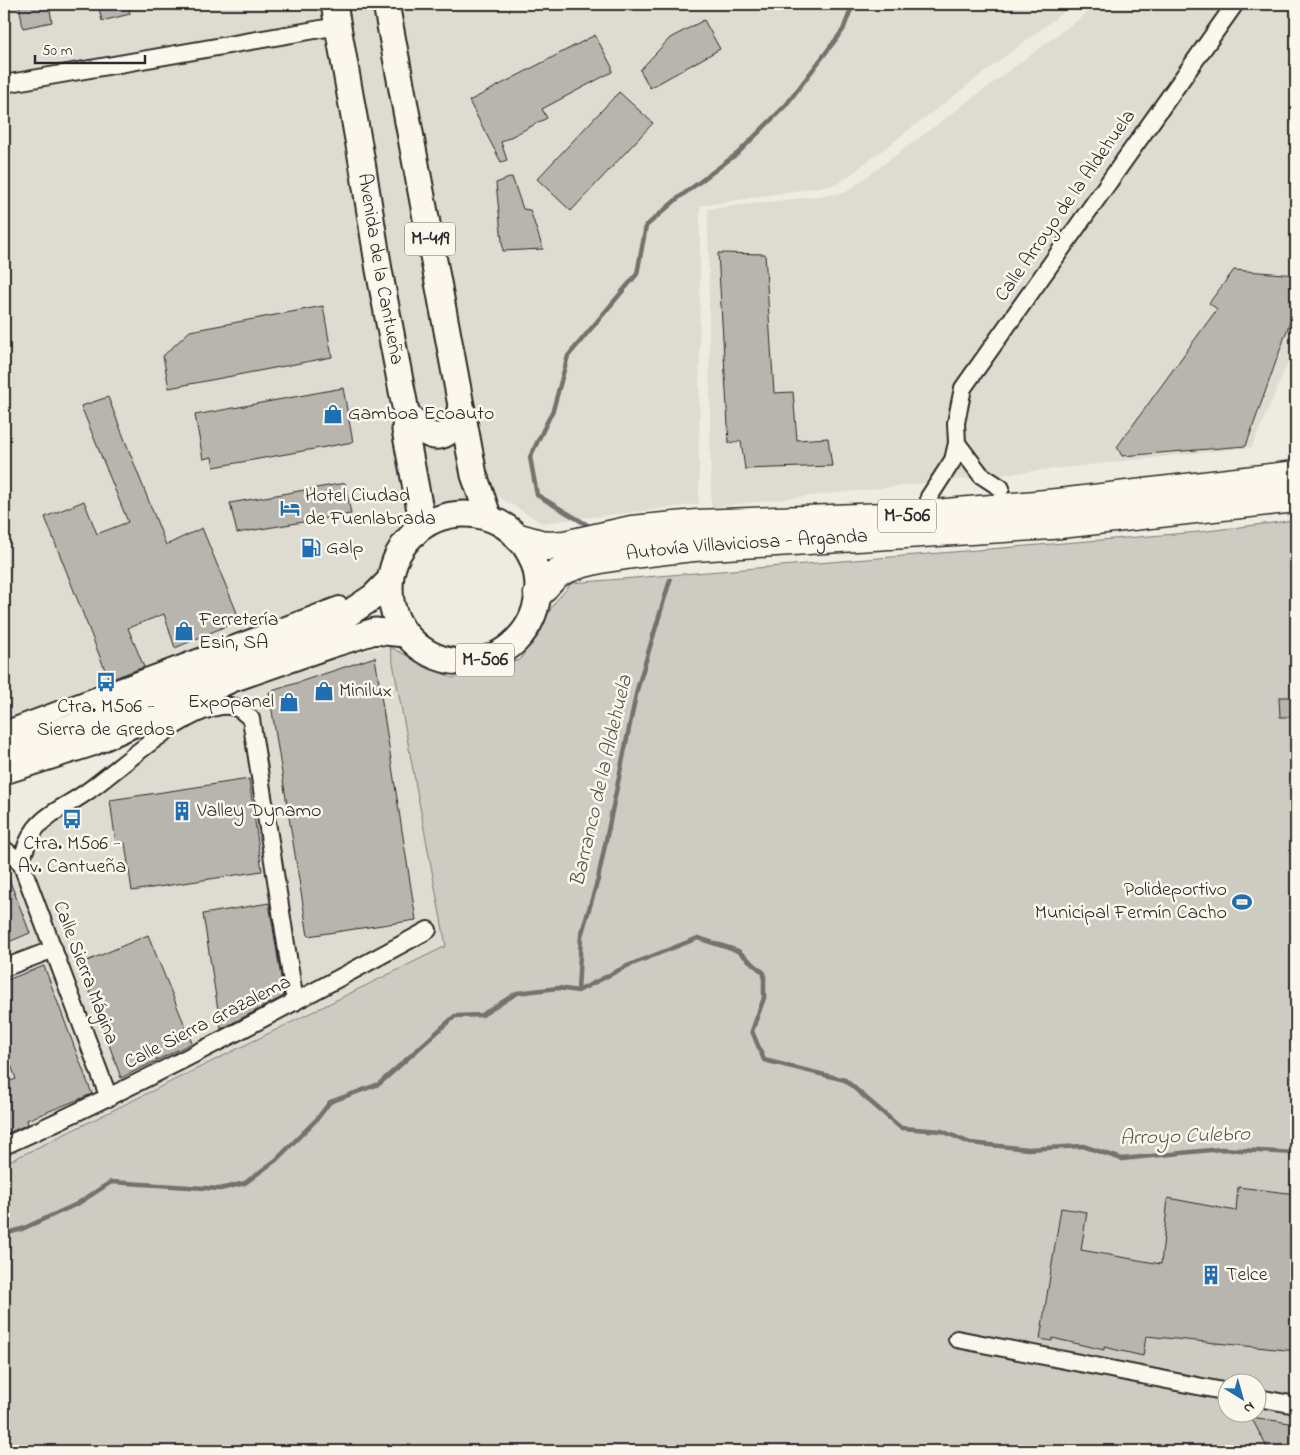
<svg xmlns="http://www.w3.org/2000/svg" width="1300" height="1455" viewBox="0 0 1300 1455" font-family="'Indie Flower',sans-serif">
  <style>
    .built { fill: #dedbd1 }
    .green { fill: #cecbc2; stroke: #7c7b76; fill-rule: evenodd }
    .lines { fill: none; stroke-linecap: round; stroke-linejoin: round }
    .stream { stroke: #74726e; stroke-width: 4.5 }
    .building { fill: #b8b5ae; stroke: #2b2b2b }
    .minor-casing { stroke: #2b2b2b; stroke-width: 20 }
    .primary-casing { stroke: #2b2b2b; stroke-width: 29 }
    .motorway-casing { stroke: #2b2b2b; stroke-width: 31 }
    .minor { stroke: #fbf7ec; stroke-width: 16 }
    .primary { stroke: #fbf7ec; stroke-width: 25 }
    .motorway { stroke: #fbf7ec; stroke-width: 28 }
    .labels { text-anchor: middle; dominant-baseline: central; stroke-width: 5; stroke-linejoin: round; paint-order: stroke }
    .shield { fill: #fbf7ec; stroke: #696865; stroke-width: 1 }
    .shield-label { font-size: 19px; font-weight: bold; fill: #2b2b2b }
    .street-label { font-size: 20px; fill: #2b2b2b; stroke: #fbf7ec }
    .poi-label { font-size: 20px; fill: #2b2b2b; stroke: #fbf7ec; text-anchor: start }
    .water-label { font-size: 21px; font-style: italic; fill: #555552; stroke: #fbf7ec }
  </style>
  <rect width="100%" height="100%" fill="#eeebe0"/>
  <filter id="ink" filterUnits="userSpaceOnUse"><feTurbulence type="fractalNoise" baseFrequency=".02" numOctaves="2"/><feDisplacementMap in="SourceGraphic" scale="10" xChannelSelector="R" yChannelSelector="G"/><feConvolveMatrix kernelMatrix="1 2 1 2 8 2 1 2 1" color-interpolation-filters="sRGB"/></filter>
  <g filter="url(#ink)">
    <path class="built" d="M4 4H1074L838 184 700 206 699 504 542 523 489 491 409 522 376 583 336 609 4 738Z
      M1099 4H1296V344L1252 447 711 507 708 209 845 193Z
      M390 647 447 946 4 1164V851L86 806 202 709 328 655Z"/>
    <path class="green" d="M1296 520V1451H4V1164L446 946 390 647 452 678 520 660 555 602 572 583 1199 532ZM1228 1382H1258V1412H1228Z"/>
    <g class="lines">
      <path class="stream" d="M589 526 537 495 530 457 553 410 568 356 637 274 646 226 677 199 738 153 786 105 843 30 853 4
        M578 991 581 936 598 879 637 690 670 580
        M4 1234 22 1229 77 1204 111 1182 220 1189 245 1183 276 1160 317 1119 330 1102 379 1084 455 1016 482 1015 517 993 558 988 578 991 627 966 698 938 738 951 764 973V998L752 1031 764 1060 845 1080 901 1128 942 1131 970 1143 1028 1149 1083 1146 1122 1159 1221 1149 1296 1153"/>
    </g>
    <path class="building" d="M19 4H49L52 22 23 28Z
      M98 4H128L130 14 102 21Z
      M704 20 720 49 650 88 640 70 670 38Z
      M595 35 612 67V72L542 109 547 118 501 142 507 160 501 162 469 101Z
      M619 92 653 123 571 211 537 179Z
      M512 177 523 209 530 210 543 249 503 251 496 183Z
      M718 253 765 254 774 393 793 392 797 440 828 438 832 466 745 469 741 441 729 443Z
      M1234 270 1296 275V305L1246 446 1122 456 1117 447 1217 309 1209 303Z
      M323 306 332 357 169 388 163 356 190 331Z
      M343 388 353 442 214 467 212 457 203 459 195 415Z
      M108 397 166 545 202 528 240 620 175 648 164 614 128 628 144 667 109 680 45 517 84 501 97 534 128 522 81 406Z
      M345 483 351 514 237 533 230 503Z
      M375 657 416 920 308 936 269 692Z
      M1279 697H1292L1294 717H1280Z
      M249 779 262 871 132 891 125 843 116 844 110 800Z
      M4 866 30 933 4 944Z
      M269 903 284 996 221 1029 203 914Z
      M148 935 192 1043 121 1078 80 964Z
      M44 966 92 1094 27 1120 28 1124 4 1135V1083L16 1079 4 1045V981Z
      M1238 1187 1296 1194V1351L1146 1336 1143 1356 1104 1347V1350L1052 1338V1341L1040 1339 1061 1208 1087 1212 1081 1250 1161 1264 1168 1198 1236 1211Z
      M1251 1417 1296 1424V1451H1269Z"/>
    <g class="lines">
      <defs>
        <path id="minor" d="M4 84 338 26
          M957 443 981 475 1001 488
          M929 497 953 460 957 443 956 423 963 388 1235 4
          M4 730 339 605
          M4 849 21 863 109 1098
          M21 863C24 850 28 839 36 828 50 811 71 804 88 791 123 766 179 712 221 706 235 704 242 710 251 719L295 1002
          M4 968 54 949
          M4 1146C148 1081 288 1006 428 930
          M957 1339 1228 1392
          M1258 1398 1296 1405"/>
        <g id="primary">
          <path id="s1" d="M334 4 362 162 379 270 406 412 405 430 420 510 415 533"/>
          <path d="M386 4 474 475 489 518"/>
          <path d="M406 412C417 428 436 449 454 426 457 422 459 413 461 407"/>
          <circle cx="464" cy="588" r="74"/>
          <path d="M4 751 93 719 182 679 346 615 373 597 390 580"/>
          <path d="M4 771 92 743 232 679 330 645 375 631 405 634"/>
        </g>
        <g id="motorway">
          <path d="M519 538 547 546 565 545 632 530 697 524 913 516 1068 502 1296 475"/>
          <path id="s2" d="M538 594C544 588 550 579 557 574 584 556 660 551 694 547L1051 525 1296 498"/>
        </g>
      </defs>
      <use href="#minor" class="minor-casing"/>
      <use href="#primary" class="primary-casing"/>
      <use href="#motorway" class="motorway-casing"/>
      <use href="#minor" class="minor"/>
      <use href="#primary" class="primary"/>
      <use href="#motorway" class="motorway"/>
    </g>
  </g>
  <defs>
    <symbol id="shop-bare" viewBox="-9 -9 18 18"><path d="M-5-2.5h2.3a2.7 3.5 0 0 1 5.4 0H5L5.5 6h-11ZM-1.5-2.5h3a1.5 2.3 0 0 0-3 0Z" fill="#1f6fb2" stroke="#fbf7ec" stroke-width="2.5" paint-order="stroke"/></symbol>
    <symbol id="hotel-bare" viewBox="-9 -9 18 18"><path d="M-6-4.5h1.5V1H6V5H4.5V3h-9V5H-6ZM-4 0a1.8 1.8 0 1 1 3.6 0ZM.5 0V-2.5h3Q6-2.5 6 0Z" fill="#1f6fb2" stroke="#fbf7ec" stroke-width="2.5" paint-order="stroke"/></symbol>
    <symbol id="fuel-bare" viewBox="-9 -9 18 18"><path d="M-5.5-6h7V0h2V4h1.3V-2.5L3-4.5l.8-.8L6-3V5H2.5V1h-1V6h-7ZM-4.2-4.7v3.2H.2V-4.7Z" fill="#1f6fb2" stroke="#fbf7ec" stroke-width="2.5" paint-order="stroke"/></symbol>
    <symbol id="bus-bare" viewBox="-9 -9 18 18"><path d="M-5-6H5V4H4V6H2V4H-2V6H-4V4H-5ZM-3.5-4V0h7V-4ZM-3.5 1.2v1.5H-2V1.2ZM2 1.2v1.5H3.5V1.2Z" fill="#1f6fb2" stroke="#fbf7ec" stroke-width="2.5" paint-order="stroke"/></symbol>
    <symbol id="building-bare" viewBox="-9 -9 18 18"><path d="M-4-6H4V6H1V3H-1V6H-4ZM-2.5-4.3h1.7v1.8h-1.7ZM.8-4.3h1.7v1.8H.8ZM-2.5-1h1.7V.8h-1.7ZM.8-1h1.7V.8H.8Z" fill="#1f6fb2" stroke="#fbf7ec" stroke-width="2.5" paint-order="stroke"/></symbol>
    <symbol id="stadium-bare" viewBox="-9 -9 18 18"><path d="M0-5a6.5 5 0 1 0 0 10a6.5 5 0 1 0 0-10ZM-3.5-1.8h7v3.6h-7Z" fill="#1f6fb2" stroke="#fbf7ec" stroke-width="2.5" paint-order="stroke"/></symbol>
  </defs>
  <g fill-rule="evenodd">
    <use href="#shop-bare" x="319" y="400" width="28" height="28"/>
    <use href="#hotel-bare" x="276" y="494" width="28" height="28"/>
    <use href="#fuel-bare" x="297" y="534" width="28" height="28"/>
    <use href="#shop-bare" x="170" y="617" width="28" height="28"/>
    <use href="#bus-bare" x="92" y="668" width="28" height="28"/>
    <use href="#shop-bare" x="310" y="677" width="28" height="28"/>
    <use href="#shop-bare" x="275" y="688" width="28" height="28"/>
    <use href="#building-bare" x="168" y="797" width="28" height="28"/>
    <use href="#bus-bare" x="58" y="805" width="28" height="28"/>
    <use href="#stadium-bare" x="1228" y="888" width="28" height="28"/>
    <use href="#building-bare" x="1197" y="1261" width="28" height="28"/>
  </g>
  <g class="labels">
    <g class="shield">
      <rect x="405" y="222.5" width="50" height="33" rx="4"/>
      <rect x="878" y="499.5" width="58" height="33" rx="4"/>
      <rect x="456" y="643.5" width="58" height="33" rx="4"/>
    </g>
    <g class="shield-label">
      <text x="430" y="239">M-419</text>
      <text x="907" y="516">M-506</text>
      <text x="485" y="660">M-506</text>
    </g>
    <g class="street-label">
      <text transform="translate(1066 206) rotate(-55)">Calle Arroyo de la Aldehuela</text>
      <text stroke="none"><textPath href="#s1" startOffset="269">Avenida de la Cantueña</textPath></text>
      <text stroke="none"><textPath href="#s2" startOffset="221">Autovía Villaviciosa - Arganda</textPath></text>
      <text transform="translate(85 973) rotate(69)">Calle Sierra Mágina</text>
      <text transform="translate(208 1023) rotate(-27)">Calle Sierra Grazalema</text>
    </g>
    <g class="poi-label">
      <text x="348" y="414">Gamboa Ecoauto</text>
      <text x="305" y="496">Hotel Ciudad<tspan x="305" dy="23">de Fuenlabrada</tspan></text>
      <text x="326" y="548">Galp</text>
      <text x="199" y="620">Ferretería<tspan x="199" dy="23">Esin, SA</tspan></text>
      <text x="339" y="691">Minilux</text>
      <text x="274" y="702" text-anchor="end">Expopanel</text>
      <text x="106" y="707" text-anchor="middle">Ctra. M506 -<tspan x="106" dy="23">Sierra de Gredos</tspan></text>
      <text x="197" y="811">Valley Dynamo</text>
      <text x="72" y="844" text-anchor="middle">Ctra. M506 -<tspan x="72" dy="23">Av. Cantueña</tspan></text>
      <text x="1227" y="890" text-anchor="end">Polideportivo<tspan x="1227" dy="23">Municipal Fermín Cacho</tspan></text>
      <text x="1226" y="1275">Telce</text>
    </g>
    <g class="water-label">
      <text transform="translate(602 781) rotate(-77)">Barranco de la Aldehuela</text>
      <text transform="translate(1185 1137) rotate(-2)">Arroyo Culebro</text>
    </g>
  </g>
  <rect width="1300" height="1455" fill="none" stroke="#fbf7ec" stroke-width="20"/>
  <rect x="10" y="10" width="1280" height="1435" fill="none" stroke="#2b2b2b" stroke-width="2" filter="url(#ink)"/>
  <g transform="translate(1242 1398) rotate(143)"><circle r="24" fill="#fbf7ec" stroke="#a8a59f"/>
  <path d="M0-4L9 19L0 12L-9 19Z" fill="#1f6fb2"/>
  <text y="-8" font-size="14" font-weight="bold" text-anchor="middle" fill="#2b2b2b">N</text>
  </g>
  <path d="M35 55v8h110v-8" fill="none" stroke="#2b2b2b" stroke-width="2.5"/>
  <text x="42" y="55" font-size="15" fill="#2b2b2b" stroke="#fbf7ec" stroke-width="4" paint-order="stroke">50 m</text>
</svg>
